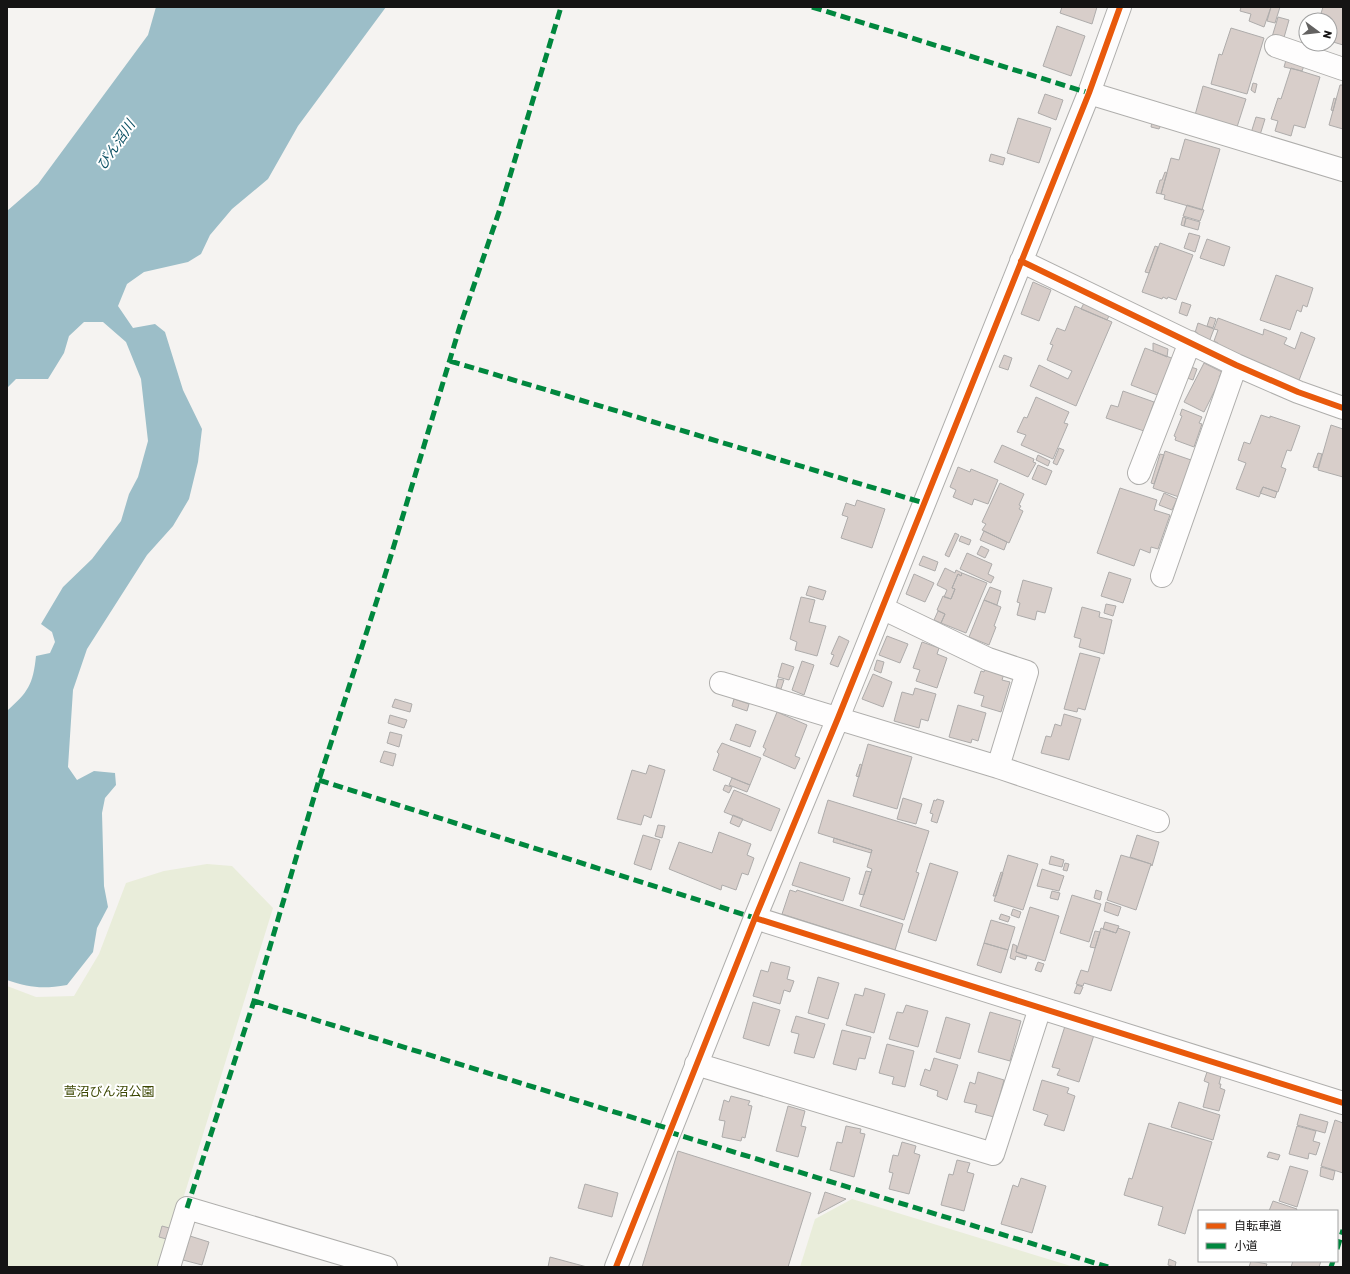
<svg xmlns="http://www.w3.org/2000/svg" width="1350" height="1274" viewBox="0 0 1350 1274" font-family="Rubik,'Noto Sans JP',sans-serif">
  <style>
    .green { fill: #e9edda }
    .water { fill: #9cbec8 }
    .building { fill: #d8ceca; stroke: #aeacab }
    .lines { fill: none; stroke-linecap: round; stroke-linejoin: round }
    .minor-casing { stroke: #afaeac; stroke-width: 24 }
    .minor { stroke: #fefdfd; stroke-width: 22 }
    .quiet { stroke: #00873e; stroke-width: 5; stroke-dasharray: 10 5; stroke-linecap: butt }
    .cycleway-casing { stroke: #fff; stroke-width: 8 }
    .cycleway { stroke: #e8590c; stroke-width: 6 }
    .labels { text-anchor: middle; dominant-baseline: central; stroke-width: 4; stroke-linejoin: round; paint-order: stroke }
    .park-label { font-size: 13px; fill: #3b4601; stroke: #fff }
    .water-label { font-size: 14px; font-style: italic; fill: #0e5265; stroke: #fff }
  </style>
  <rect width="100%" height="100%" fill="#f5f3f1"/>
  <path class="green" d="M207 864 232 866 273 908 162 1267H7V986L36 997 74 996 99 954 126 883 164 871Z
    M852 1199 1074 1267H800L815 1219Z"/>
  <path class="water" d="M156 7H386L298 126 268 179 232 209 210 235 201 254 188 262 144 272 127 284 118 306 133 328 155 324 165 332 183 390 202 429 198 462 189 499 173 526 147 555 87 649 73 690 68 767 77 780 94 771 115 773 116 785 105 798 102 813 104 886 108 907 97 928 93 952 67 985C43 989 30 988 7 980V711C28 692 33 685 36 656L50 653 55 642 52 632 41 624 63 587 92 559 121 521 129 494 138 477 148 441 141 379 126 342 103 322H84L69 336 64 353 48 379H16L7 388V211L38 184 148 35Z"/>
  <path class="building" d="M1062 7H1097L1092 24 1060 13Z
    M1241 7H1271L1264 27 1249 21 1251 14 1240 11Z
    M1271 7H1280L1275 23 1267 21Z
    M1323 7H1343V45L1330 41V20H1319Z
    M1278 17 1289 20 1283 41 1272 37Z
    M1057 26 1085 36 1071 76 1043 66Z
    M1231 28 1264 38 1247 94 1211 84 1219 54 1222 55Z
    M1286 60 1304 66 1302 71 1284 67Z
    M1291 68 1320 77 1305 128 1294 125 1291 136 1275 131 1278 121 1271 119 1278 98 1281 99Z
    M1253 83 1257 84 1255 93 1251 90Z
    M1340 85H1343V129L1329 125Z
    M1203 86 1246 99 1237 127 1195 115Z
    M1045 94 1063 100 1056 120 1038 113Z
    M1334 98 1336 99 1333 111 1331 110Z
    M1256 117 1265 119 1260 135 1251 133Z
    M1018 118 1051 128 1039 163 1007 153Z
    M1152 122 1161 125 1159 129 1151 127Z
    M1185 139 1220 149 1202 210 1164 199 1165 195 1161 194 1171 158 1179 160Z
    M991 154 1005 158 1003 165 989 161Z
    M1165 172 1167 173 1161 194 1156 193 1160 180H1162Z
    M1187 205 1204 210 1200 221 1183 216Z
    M1183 217 1186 218 1184 226 1181 225Z
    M1186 218 1200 222 1198 230 1184 226Z
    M1189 233 1200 236 1195 252 1184 248Z
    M1207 239 1230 247 1224 266 1200 258Z
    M1160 243 1193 255 1176 300 1168 297 1167 299 1163 297 1162 299 1142 292Z
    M1155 246 1158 247 1149 273 1145 272Z
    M1276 275 1313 288 1307 307 1303 305 1301 312 1297 310 1290 330 1260 320Z
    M1033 282 1051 290 1039 321 1021 314Z
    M1182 302 1191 305 1187 316 1179 313Z
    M1084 303 1110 314 1107 320 1081 309Z
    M1075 306 1112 322 1076 406 1030 386 1039 365 1068 379 1072 371 1047 360 1053 345 1050 344 1057 328 1065 331Z
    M1210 317 1216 319 1213 328 1207 326Z
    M1218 318 1263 335 1264 329 1287 338 1284 344 1295 349 1301 332 1315 338 1298 383 1216 347 1218 343 1214 341 1218 330 1214 329Z
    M1198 323 1214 329 1209 342 1194 336Z
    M1153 343 1168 349 1167 357 1153 351Z
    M1145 348 1174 359 1160 396 1131 385Z
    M1004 355 1012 358 1008 370 999 367Z
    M1204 363 1222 372 1219 377 1221 378 1204 412 1184 402Z
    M1191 367 1197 369 1193 380 1187 378Z
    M1123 391 1154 402 1144 431 1106 418 1111 405 1118 407Z
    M1036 397 1069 412 1064 423 1068 424 1053 459 1021 445 1026 435 1017 432 1024 417 1027 418Z
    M1182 409 1202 417 1199 423 1202 424 1194 447 1175 440 1176 437 1174 436 1182 416 1180 415Z
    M1261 415 1270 418V416L1300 426 1291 451 1287 450 1281 467 1286 469 1278 492 1263 487 1259 497 1236 489 1246 463 1238 460 1244 442 1250 444Z
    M1331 425 1343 429V477L1318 470Z
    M1002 445 1034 459 1033 462 1036 463 1028 477 994 462Z
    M1059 448 1064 450 1057 465 1053 463Z
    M1165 451 1191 460 1179 497 1153 488Z
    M1318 453 1322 454 1318 468 1313 467Z
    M1160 454 1164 455 1154 484 1151 483Z
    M1038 455 1050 461 1048 466 1036 460Z
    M1038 465 1052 471 1046 485 1032 479Z
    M958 467 970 472 971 469 998 480 988 504 974 499 972 505 953 497 956 490 950 487Z
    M1000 483 1024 494 1019 505 1021 506 1019 509 1023 511 1009 543 982 530 986 524 982 522Z
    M1263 487 1277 492 1275 498 1260 493Z
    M1120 488 1157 500 1154 510 1170 515 1158 549 1151 547 1150 553 1140 549 1134 566 1097 553Z
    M1164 493 1177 499 1172 510 1159 505Z
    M857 500 885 509 872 548 841 538 848 517 842 515 846 503 855 506Z
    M984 531 1007 542 1004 550 980 540Z
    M955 533 959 535 949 557 945 555Z
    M961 536 971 540 969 545 959 541Z
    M981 546 989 550 985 558 977 554Z
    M967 553 992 564 988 574 994 577 991 583 960 569Z
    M923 556 938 562 935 571 919 565Z
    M945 568 955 573 956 570 962 573 961 576 958 574 952 588 955 589 951 599 944 597 947 590 937 585Z
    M1109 572 1131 579 1123 603 1101 596Z
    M962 573 987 583 966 633 941 623 945 614 937 610 943 596 951 599 955 589 952 588 958 574 961 576Z
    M914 574 934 583 925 602 906 594Z
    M1023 580 1052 588 1045 613 1037 611 1035 620 1017 615 1020 603 1017 602Z
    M809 586 826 591 823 600 806 595Z
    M990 587 1001 591 997 605 984 600Z
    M801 597 815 600 809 622 826 626 817 656 795 650 797 642 790 639Z
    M984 600 1001 607 994 626 996 627 989 645 969 637Z
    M1106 604 1116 606 1113 616 1104 613Z
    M1082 607 1100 612 1099 617 1112 620 1104 654 1079 647 1081 639 1074 637Z
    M938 611 945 614 941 623 934 620Z
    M839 636 849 641 838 667 830 664 834 655 831 654Z
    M887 636 908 644 900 663 879 655Z
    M922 642 939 648 937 654 947 658 937 688 916 681 920 670 913 668Z
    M1080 653 1100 658 1085 710 1078 708 1077 712 1064 709Z
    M877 660 884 662 881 673 874 670Z
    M802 661 814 665 804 695 792 690Z
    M782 663 794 667 789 680 778 677Z
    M985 668 1004 674 1002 680 1010 682 1001 712 981 706 984 696 974 693 981 671 984 672Z
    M873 674 892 682 883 707 862 699Z
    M778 679 784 680 781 689 776 687Z
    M915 688 936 694 928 721 921 719 919 728 894 721 902 692 913 695Z
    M395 699 412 704 410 712 392 707Z
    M734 699 749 704 747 711 732 706Z
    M958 705 986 713 978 741 972 739 971 743 949 737Z
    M777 712 807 725 795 756 800 758 795 769 763 755 766 749 763 747Z
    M1064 714 1081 719 1069 760 1041 753 1046 736 1051 737 1055 724 1061 726Z
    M390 715 407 720 404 728 388 723Z
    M736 724 756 731 750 747 730 740Z
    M390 732 402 735 399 747 387 743Z
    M722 743 761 758 750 785 713 770 719 754 717 752Z
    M868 744 912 757 897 809 853 796Z
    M384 751 396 754 393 766 380 762Z
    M860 764 862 765 859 777 856 776Z
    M649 765 665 770 651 818 644 815 641 825 617 819 632 770 646 774Z
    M732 778 750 785 747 792 729 785Z
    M725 785 732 787 729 793 723 790Z
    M734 790 780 809 771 831 724 812Z
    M903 798 922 804 916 824 897 819Z
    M937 799 944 801 937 823 931 821 933 814 930 813 934 800 936 801Z
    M828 800 929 831 916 872 919 873 904 920 860 906 872 869 867 867 872 850 818 833Z
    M733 815 743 819 739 827 730 823Z
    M658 825 665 826 662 838 655 836Z
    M719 832 751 844 747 855 754 858 748 875 742 873 736 890 722 885 721 890 669 869 679 842 712 853Z
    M643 835 660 840 651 870 634 864Z
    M1137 835 1159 842 1152 866 1151 864 1130 857Z
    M834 838 872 850 871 853 833 842Z
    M1008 855 1038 864 1023 910 994 901Z
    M1121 855 1151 864 1136 910 1107 900Z
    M1051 856 1064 860 1062 867 1049 864Z
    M800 862 850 878 843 901 792 885Z
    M930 863 958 872 936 941 908 932Z
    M1065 863 1069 864 1067 871 1063 870Z
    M1042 869 1064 876 1059 891 1037 886Z
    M866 871 871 872 864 895 859 894Z
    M1001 872 1003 873 996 896H993Z
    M790 890 796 892 797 890 903 924 895 950 782 914Z
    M1096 890 1102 892 1100 900 1094 898Z
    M1052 891 1060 893 1058 900 1050 898Z
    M1072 895 1101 904 1089 942 1060 933Z
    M1106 902 1121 907 1118 916 1104 911Z
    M1030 907 1059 916 1045 961 1016 952Z
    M1013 909 1021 912 1019 918 1011 915Z
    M1001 914 1010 917 1008 922 999 919Z
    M991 920 1015 927 1008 950 984 943Z
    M1105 922 1119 926 1116 933 1103 929Z
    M1101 928 1116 933 1118 928 1130 932 1111 991 1084 983 1083 986 1076 984 1081 970 1088 972Z
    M1095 931 1100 932 1095 948 1090 947Z
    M984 943 1008 950 1001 973 977 965Z
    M1013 944 1017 946 1016 952 1027 956 1026 959 1016 956 1015 960 1010 958Z
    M771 962 790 967 787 979 794 981 790 992 784 990 780 1004 753 996 761 970 768 972Z
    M1038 962 1044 964 1041 972 1035 970Z
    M818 977 839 983 828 1019 808 1013Z
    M1077 985 1083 987 1080 994 1074 993Z
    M865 988 885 994 874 1033 846 1025 855 994 863 996Z
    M753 1002 780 1010 769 1046 743 1038Z
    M906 1005 928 1011 918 1047 889 1039 897 1012 903 1013Z
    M990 1012 1021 1021 1010 1061 978 1052Z
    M796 1016 825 1024 814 1058 794 1053 799 1034 791 1032Z
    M946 1017 970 1024 960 1059 936 1052Z
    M1065 1026 1094 1035 1079 1082 1057 1075 1060 1069 1052 1067Z
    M842 1030 871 1037 865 1059 859 1058 856 1070 833 1064Z
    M887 1044 914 1051 905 1087 892 1084 894 1077 879 1073Z
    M934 1058 958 1065 947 1100 937 1096 938 1091 920 1085 925 1069 930 1071Z
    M978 1072 1004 1080 994 1117 975 1112 977 1105 964 1102 970 1082 975 1084Z
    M1207 1072 1221 1076 1219 1084H1221L1220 1088 1225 1090 1219 1111 1203 1107 1209 1083 1204 1081Z
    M1042 1080 1069 1088 1067 1093 1075 1096 1064 1131 1044 1125 1048 1115 1033 1110Z
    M731 1096 750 1101 748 1105 752 1106 745 1138 742 1137 741 1141 722 1137 725 1121 719 1120 724 1100 729 1102Z
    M1179 1102 1220 1115 1213 1140 1171 1127Z
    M788 1106 805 1111 801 1126 806 1127 798 1157 776 1151Z
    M1300 1114 1328 1122 1325 1133 1297 1125Z
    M1335 1120 1343 1123V1173L1321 1166Z
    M1149 1123 1212 1142 1185 1234 1158 1225 1163 1207 1124 1195 1129 1178 1132 1179Z
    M846 1126 861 1129 860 1133 865 1134 854 1177 830 1170 837 1142 842 1143Z
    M1297 1126 1316 1131 1313 1141 1320 1143 1316 1155 1309 1153 1308 1159 1289 1154Z
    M902 1142 916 1146 914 1153 920 1155 909 1194 889 1189 893 1173 889 1172 893 1155 898 1156Z
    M678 1151 811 1193 788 1267H642Z
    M1269 1152 1280 1155 1278 1160 1267 1157Z
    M957 1160 970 1163 967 1172 974 1174 964 1211 941 1205 949 1174 953 1175Z
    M1290 1166 1308 1171 1297 1207 1279 1201Z
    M1321 1167 1335 1171 1333 1180 1320 1176Z
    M1021 1178 1046 1186 1032 1233 1001 1224 1013 1185 1018 1187Z
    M585 1184 618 1193 612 1217 578 1208Z
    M825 1192 846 1199 818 1214Z
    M1273 1201 1297 1209 1296 1211H1269Z
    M162 1226 173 1229 170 1240 159 1237Z
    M190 1236 209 1242 202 1265 183 1260Z
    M550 1257 587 1267H548Z
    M1169 1259 1176 1262 1175 1267 1168 1265Z
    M1251 1261 1267 1264 1266 1267H1249Z
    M1293 1261H1321L1319 1267H1291Z"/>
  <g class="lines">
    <defs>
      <path id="minor" d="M1276 46 1343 69
        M1089 93 1343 170
        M1021 261 1236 365 1298 392 1343 408
        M1139 473 1190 342
        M1162 576 1236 365
        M882 608 988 659 1027 672 998 767
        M721 683 998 767 1158 821
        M755 918 1343 1103
        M696 1064 993 1154 1040 1008
        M169 1267 187 1208 386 1267
        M616 1267 755 918 838 718 1089 93 1120 7"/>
    </defs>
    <use href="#minor" class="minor-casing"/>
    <use href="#minor" class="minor"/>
    <path class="quiet" d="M812 7 1089 93
      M450 361 924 503
      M319 780 755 918
      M254 1001 670 1129
      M669 1132 1108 1267
      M187 1208 254 1001 319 780 386 572 460 326 500 209 561 7
      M1337 1249 1343 1230
      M1331 1267 1333 1261"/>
    <defs>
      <path id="cycleway" d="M1021 261 1236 365 1298 392 1343 408
        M755 918 1343 1103
        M616 1267 755 918 838 718 1089 93 1120 7"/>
    </defs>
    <use href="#cycleway" class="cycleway-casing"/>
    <use href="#cycleway" class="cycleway"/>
  </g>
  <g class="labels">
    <g class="park-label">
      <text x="109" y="1091">萱沼びん沼公園</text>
    </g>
    <g class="water-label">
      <text transform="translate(116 145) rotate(-56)">びん沼川</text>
    </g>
  </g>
  <rect width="1350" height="1274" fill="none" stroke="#151414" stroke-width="16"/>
  <rect x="1198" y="1210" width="140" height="52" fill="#ffffff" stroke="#a1a1a1"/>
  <rect x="1206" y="1223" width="20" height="6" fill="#e8590c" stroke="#a1a1a1"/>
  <text x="1234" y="1230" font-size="12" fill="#151414">自転車道</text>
  <rect x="1206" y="1243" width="20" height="6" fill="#00873e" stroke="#a1a1a1"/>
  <text x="1234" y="1250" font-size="12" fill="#151414">小道</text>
  <g transform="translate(1318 32) rotate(105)"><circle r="19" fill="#ffffff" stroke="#a1a1a1"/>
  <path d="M0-3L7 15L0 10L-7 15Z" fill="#636261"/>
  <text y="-6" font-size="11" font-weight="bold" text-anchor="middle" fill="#151414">N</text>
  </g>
</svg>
